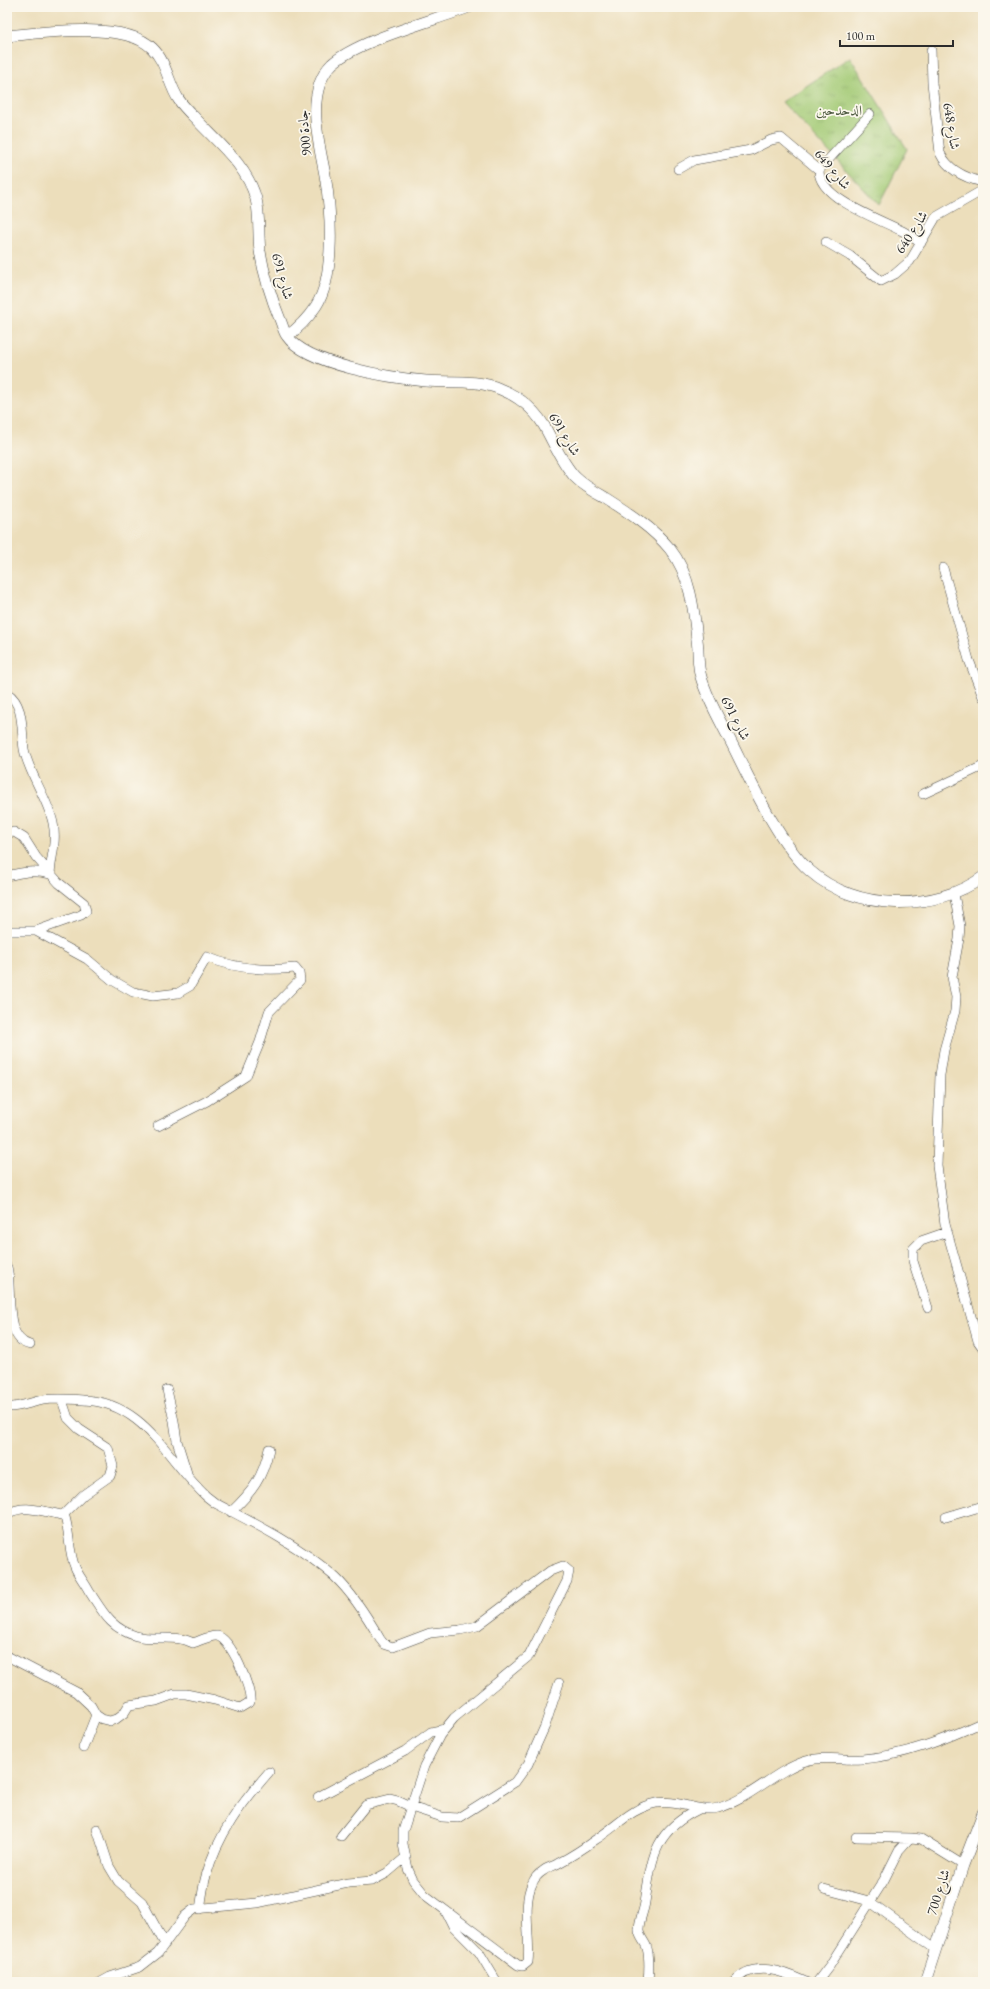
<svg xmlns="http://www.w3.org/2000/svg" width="990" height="1989" viewBox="0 0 990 1989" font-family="'EB Garamond',Amiri,serif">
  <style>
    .grass { fill: url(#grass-tufts); stroke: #687b51 }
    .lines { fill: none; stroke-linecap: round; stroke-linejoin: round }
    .minor-casing { stroke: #484641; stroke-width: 10 }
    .major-casing { stroke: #484641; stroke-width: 12 }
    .minor { stroke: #fff; stroke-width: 9 }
    .major { stroke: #fff; stroke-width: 11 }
    .labels { text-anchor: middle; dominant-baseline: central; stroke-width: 3.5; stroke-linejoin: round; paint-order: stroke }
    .park-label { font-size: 14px; fill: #4f5b42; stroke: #fbf7ec }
    .street-label { font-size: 14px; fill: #2b2b2b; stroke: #fbf7ec }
  </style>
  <defs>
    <pattern id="grass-tufts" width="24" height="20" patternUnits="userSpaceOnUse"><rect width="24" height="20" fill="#a4cb77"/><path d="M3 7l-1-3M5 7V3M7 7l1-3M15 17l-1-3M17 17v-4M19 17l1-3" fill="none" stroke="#8dae67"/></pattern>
  </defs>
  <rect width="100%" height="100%" fill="#fbf7ec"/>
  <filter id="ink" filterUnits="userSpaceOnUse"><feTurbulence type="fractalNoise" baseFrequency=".025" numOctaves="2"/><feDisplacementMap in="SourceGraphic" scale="8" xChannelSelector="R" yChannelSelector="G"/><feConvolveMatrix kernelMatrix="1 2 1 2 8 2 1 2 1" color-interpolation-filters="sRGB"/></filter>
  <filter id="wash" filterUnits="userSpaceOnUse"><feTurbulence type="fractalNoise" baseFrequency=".012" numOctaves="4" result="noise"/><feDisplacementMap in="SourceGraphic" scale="16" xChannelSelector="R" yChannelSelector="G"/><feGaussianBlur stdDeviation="0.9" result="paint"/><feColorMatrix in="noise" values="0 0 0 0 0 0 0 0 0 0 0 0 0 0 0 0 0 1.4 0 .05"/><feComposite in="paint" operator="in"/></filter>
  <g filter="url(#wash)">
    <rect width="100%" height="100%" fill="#ecdebb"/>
    <path class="grass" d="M850 57 907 149 879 205 782 102Z"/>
  </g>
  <g filter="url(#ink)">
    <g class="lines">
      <defs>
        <path id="minor" d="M931 50 932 83 940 153C948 170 965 178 983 182
          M678 169 694 160 751 150 771 140 781 138 819 170C818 198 879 219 900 230 908 233 914 239 921 243
          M819 170 870 114
          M826 242 850 256 881 281 895 274 910 261 936 217 983 190
          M943 568 969 660 983 697
          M7 693C25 705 21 730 24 749 28 772 48 799 53 823 57 841 51 857 50 874 34 870 23 872 7 876
          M923 794 983 766
          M7 833 14 832 24 838 36 857 59 883 84 903 86 911 81 915 36 931
          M954 894 960 926 959 939 952 977 956 997 955 1011 944 1050 940 1075 937 1166 945 1224 978 1341 983 1348
          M7 931H36L87 959 112 980 133 992 153 996 178 993 190 986 207 957C235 969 265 971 295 968L299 973 300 980 269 1012 260 1042 246 1076 207 1101 158 1126
          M7 1267C13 1288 2 1338 30 1345
          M928 1308 913 1261V1249L921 1241 947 1232
          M167 1390 174 1421 177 1441 187 1473
          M7 1407C19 1408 31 1402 43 1400 56 1398 70 1399 83 1400 145 1402 166 1459 206 1496L215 1503C256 1524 300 1546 335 1577 353 1594 368 1618 380 1639L384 1644 393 1647 430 1633 460 1630 477 1626 550 1571 563 1566 569 1571 567 1581 529 1656 454 1718 440 1735 424 1766 403 1831V1844L408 1869 413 1880 425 1895 518 1965 523 1966 528 1962C531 1940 522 1905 532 1884 534 1879 538 1874 543 1871 547 1867 552 1867 557 1864 570 1857 583 1849 595 1840 616 1827 631 1808 656 1803 678 1799 697 1813 718 1808 750 1799 776 1770 806 1761 824 1755 843 1761 862 1759 904 1756 946 1739 983 1722
          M231 1512C252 1492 263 1478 269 1449
          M7 1514C24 1504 43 1511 61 1515L64 1514
          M946 1517 983 1506
          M7 1656 76 1692 91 1706 96 1715 102 1719 110 1721 116 1719 124 1713 129 1705 156 1701 175 1694H186L215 1700 240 1708 250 1702C252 1689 231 1638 217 1636 210 1635 200 1641 193 1643 176 1634 155 1641 136 1636 110 1628 103 1612 89 1591 85 1583 78 1575 75 1567 68 1551 70 1530 64 1514L83 1495 110 1476 113 1466 108 1448 79 1429 68 1418 62 1400
          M83 1748 96 1715
          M318 1797 405 1751 431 1732 445 1729
          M97 1829 109 1866 118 1881 142 1902 165 1944
          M341 1836 366 1805 390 1799 398 1801 411 1807 442 1817 458 1818 515 1782 528 1764 545 1726 559 1683
          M856 1837 911 1838
          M824 1889 869 1901 935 1949
          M200 1909C202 1898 203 1886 206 1876 218 1834 241 1804 269 1772
          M446 1912 453 1926 479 1952 497 1982
          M101 1982 110 1977 140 1967 158 1953 185 1916 194 1909 257 1903 348 1883 372 1881 387 1873 406 1857
          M648 1982C649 1971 650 1959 647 1948 645 1941 638 1936 639 1929 639 1920 644 1911 645 1902 652 1857 654 1831 699 1809
          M734 1982C753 1959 784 1972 806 1982
          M817 1982 830 1965 884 1880 899 1850 908 1840 911 1838 921 1839 963 1865"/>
        <path id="major" d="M7 36C42 32 126 21 152 48 167 62 168 84 179 100 183 106 189 112 194 117 217 142 247 165 256 199 260 216 258 234 260 251 264 276 272 300 281 322 283 327 284 332 287 336 307 365 392 378 426 381 451 383 477 379 500 389 520 397 538 412 548 433 556 448 563 464 575 477 584 486 595 492 606 498 628 512 653 528 670 549 690 574 694 609 697 640 699 652 697 665 701 677 708 701 721 722 732 744 751 782 779 844 810 871 856 912 935 912 983 877
          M287 336C299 328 308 318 316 306 336 275 331 210 325 175 319 142 304 92 332 64 358 40 433 21 469 7
          M925 1982 963 1865 983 1813"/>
      </defs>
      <use href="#minor" class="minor-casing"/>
      <use href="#major" class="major-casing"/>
      <use href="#minor" class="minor"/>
      <use href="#major" class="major"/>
    </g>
  </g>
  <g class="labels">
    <g class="park-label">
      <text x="839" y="110">الدحدحين</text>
    </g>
    <g class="street-label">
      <text transform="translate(952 126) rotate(81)">شارع 648</text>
      <text transform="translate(304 133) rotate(-95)">جادة 900</text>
      <text transform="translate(833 169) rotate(50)">شارع 649</text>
      <text transform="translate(911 232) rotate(-57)">شارع 640</text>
      <text transform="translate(283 276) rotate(75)">شارع 691</text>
      <text transform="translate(565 434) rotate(59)">شارع 691</text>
      <text transform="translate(736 718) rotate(63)">شارع 691</text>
      <text transform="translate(938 1892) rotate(-72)">شارع 700</text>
    </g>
  </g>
  <rect width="990" height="1989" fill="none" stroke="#fbf7ec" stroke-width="24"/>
  <path d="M840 40v6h113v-6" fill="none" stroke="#2b2b2b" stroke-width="2"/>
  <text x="846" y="40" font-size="12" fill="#2b2b2b" stroke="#fbf7ec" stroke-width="3" paint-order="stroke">100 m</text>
</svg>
